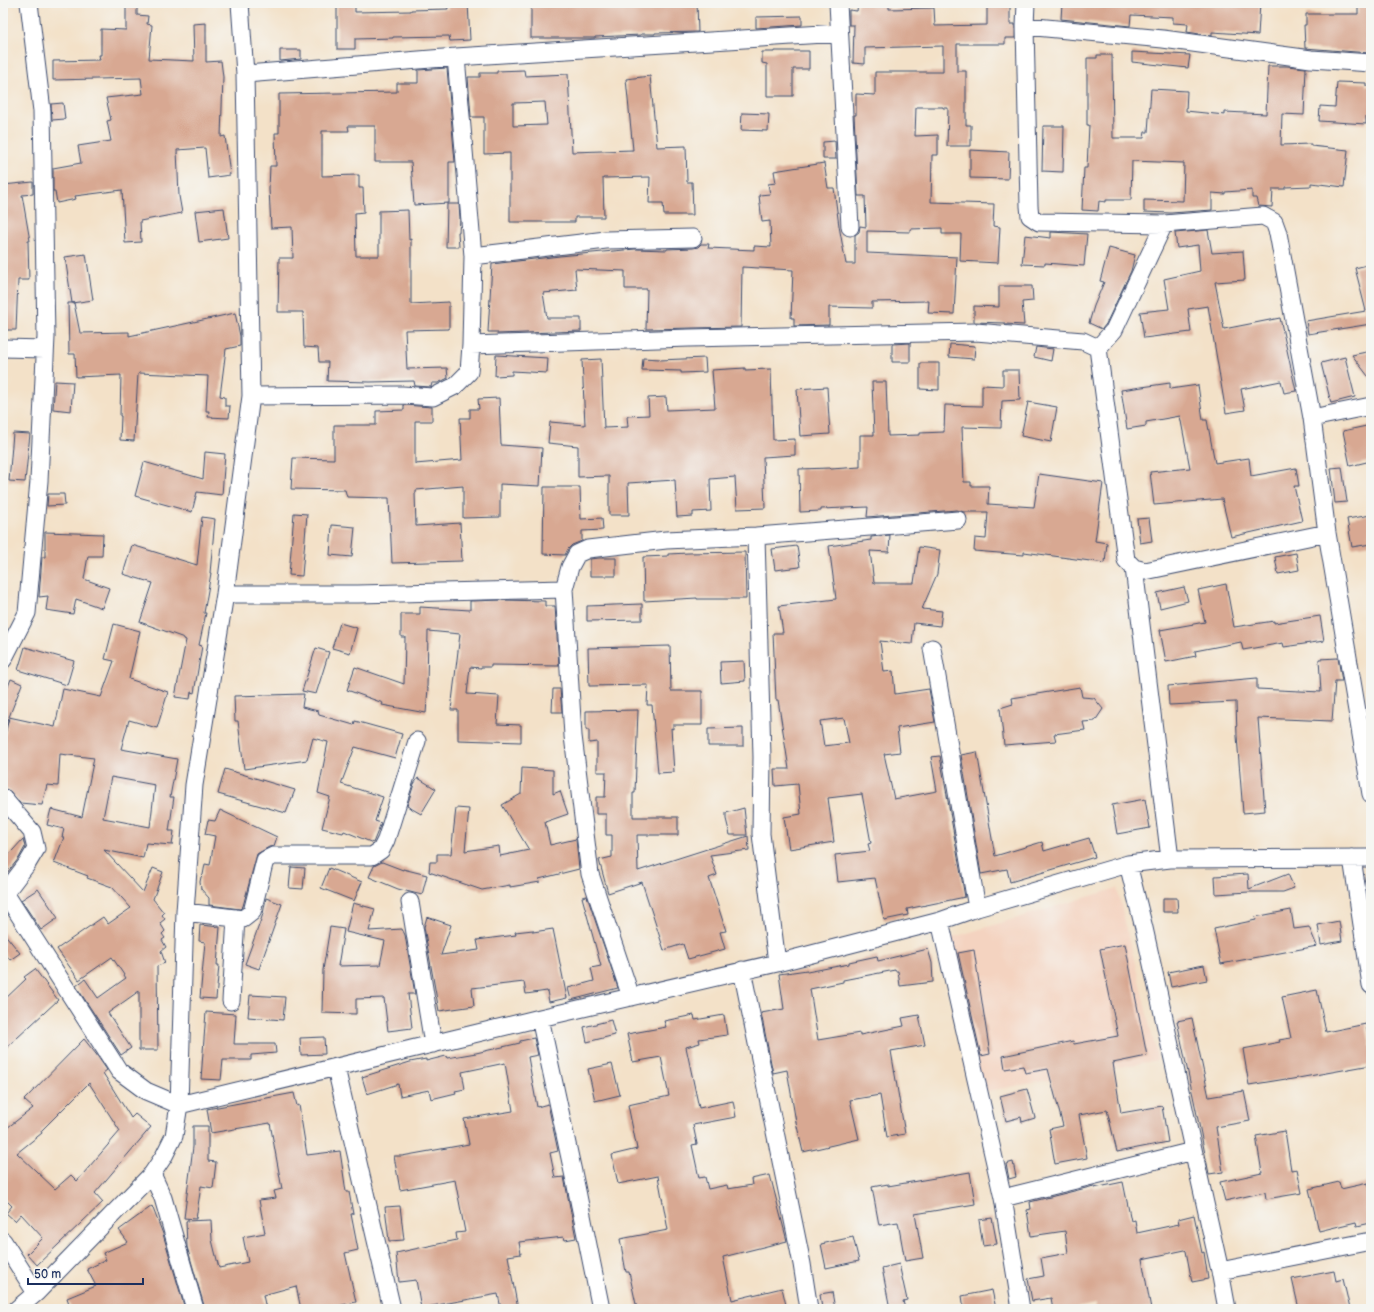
<svg xmlns="http://www.w3.org/2000/svg" width="1374" height="1312" viewBox="0 0 1374 1312" font-family="'Balsamiq Sans',sans-serif">
  <style>
    .built { fill: #f4d3c0 }
    .building { fill: #d8a892; fill-rule: evenodd }
    .lines { fill: none; stroke-linecap: round; stroke-linejoin: round }
    .minor-casing { stroke: #3b4a6e; stroke-width: 19 }
    .minor { stroke: #fff; stroke-width: 17 }
  </style>
  <rect width="100%" height="100%" fill="#f6f6f2"/>
  <filter id="ink" filterUnits="userSpaceOnUse"><feTurbulence type="fractalNoise" baseFrequency=".025" numOctaves="2"/><feDisplacementMap in="SourceGraphic" scale="8" xChannelSelector="R" yChannelSelector="G"/><feConvolveMatrix kernelMatrix="1 2 1 2 8 2 1 2 1" color-interpolation-filters="sRGB"/></filter>
  <filter id="wash" filterUnits="userSpaceOnUse"><feTurbulence type="fractalNoise" baseFrequency=".012" numOctaves="4" result="noise"/><feDisplacementMap in="SourceGraphic" scale="16" xChannelSelector="R" yChannelSelector="G"/><feGaussianBlur stdDeviation="0.9" result="paint"/><feColorMatrix in="noise" values="0 0 0 0 0 0 0 0 0 0 0 0 0 0 0 0 0 1.4 0 .05"/><feComposite in="paint" operator="in"/></filter>
  <g filter="url(#wash)">
    <rect width="100%" height="100%" fill="#f3e1c8"/>
    <path class="built" d="M1117 888 1158 1060 977 1093 944 940Z"/>
    <g id="blocks">
      <path class="building" d="M126 3H137V15L148 16 147 24 152 25 149 59 194 61 193 24 206 23V62L221 61 223 77 221 137 225 136 230 175 208 178 205 148 177 150 179 196 182 213 140 221 141 242 125 243 122 190 75 196 76 199 57 203 55 191H53V168L81 163 78 146 111 141 107 121 111 120 106 98 143 94 141 78 53 80V61L100 60 99 55H101V29L126 30Z
        M447 3H468L470 40 450 41 449 36 393 37V38L355 39V49H337V5H355V12L411 11V10L448 9Z
        M531 3H697L698 32 655 33V34H641V35L595 37V38H531Z
        M858 3H889V9L934 8 935 26 987 25V3L1010 4V24H1015V38H1005V44H957V71H966V125H971V146H947L948 108H943V107H916L915 136 938 135V155H932L931 202 994 204 993 226 1000 227 998 263 960 261 961 234H942V228L910 229V232L867 231V253L957 257 954 314 928 313 929 301 872 302V308L829 307V325L794 326V318H791L793 270 742 267 741 327 646 329 647 289H625V271L575 269 577 290 543 293 547 318H581V331L497 334V332H488L492 264 560 256 635 249 667 250V249L693 248 698 247 701 244H709L708 248 754 250V246L771 247 770 221 762 222 759 195 770 194 768 184 776 183 774 171 824 163 828 188H834L839 226 846 264H855V235L859 232 860 226 866 227 865 196H858L854 115H856V94L875 95V72H943V46L865 48V64L853 63 854 25H849V10L857 11Z
        M1062 3H1260L1258 35 1212 32V36L1187 32 1188 24 1173 23V17L1131 15 1130 26 1061 19Z
        M1358 6H1371L1369 53 1305 48 1304 25H1306V14H1358Z
        M802 16V25L756 28V17Z
        M280 50H301V59L280 61Z
        M774 51H809V69H793V96H767V64L762 63V52H774Z
        M1132 52 1190 55 1188 68 1132 62Z
        M1097 55H1112L1113 138H1144L1145 132H1148L1151 89 1187 91 1186 111 1225 115V112L1266 114 1268 66H1287L1306 68 1304 115 1282 114 1281 145 1311 144V146L1348 150 1344 187 1311 183V186L1285 187V189H1273L1272 207 1258 206 1256 198H1252V190L1225 192V194L1212 193V210L1171 213 1144 212V200L1183 201 1184 163 1132 161 1131 200H1106V202L1099 201 1098 211 1082 210 1084 168H1087L1089 125H1087V58H1097Z
        M447 68 455 162H449V203L414 205 411 162H375V126H348L349 131H322V176L359 175V188H363L364 212 355 213 356 256H379V211L408 210 409 240 411 239V304L449 302V329L405 330 407 369 447 368 448 378 438 383H432L431 387 415 386 414 381 370 382 327 381 328 362H319L318 348 304 347 303 312H278L279 258H293L292 227 271 228 269 189 270 166H276L275 133H279V94L397 92V83H418V70Z
        M524 70 525 76 568 74 572 152 633 150 626 79 650 76 657 147 686 146 687 182H692L693 215H664L663 203H649L650 177 603 178 604 217H575V222H510V153L484 154V117H471L468 77H480V73H497V71ZM545 102 547 125 513 126V103Z
        M1337 82 1366 83V86H1371V116H1366V124L1319 121 1320 106 1335 107Z
        M63 103 65 119 52 120 51 104Z
        M742 113 769 114 768 131 741 130Z
        M1043 126H1064L1063 172 1042 171Z
        M835 141 836 159H823V142Z
        M970 150 1009 152 1008 179 970 178Z
        M33 182V194L22 195 30 241H28L29 280H18L16 330H3V185Z
        M447 204H459L460 218 459 232H458L459 247H446Z
        M224 208 228 238 199 242 195 211Z
        M1208 230 1212 253 1243 251 1245 280 1215 282 1224 329 1280 318 1296 391 1284 393 1281 381 1241 389 1245 410 1226 413 1208 306 1188 309 1191 332 1144 338 1140 312 1169 309 1164 279 1200 271 1198 245 1177 248 1175 233Z
        M1051 232 1087 234 1084 266 1045 263V265L1022 264 1025 235 1051 238Z
        M1109 248 1135 255 1131 271 1106 324 1102 329 1089 323 1094 306 1104 282 1100 281Z
        M86 254 93 300 72 303 65 257Z
        M1371 264V324L1308 334 1306 321 1366 311 1355 268Z
        M999 286H1032L1033 301 1022 302 1024 325 1005 324V323L974 322V306L999 307Z
        M68 303H74L80 333 129 332V336L235 313 240 336V346L226 349 220 396 225 397V406H230L229 418 208 417 209 411H206L208 376 139 373V374H138L134 441 120 440 121 416H120L121 375 76 377 75 354H69Z
        M910 343V362H892V344Z
        M950 344 975 346 974 359 949 357Z
        M1036 347 1053 349 1051 361 1034 357Z
        M1371 351V380L1352 355Z
        M496 355 548 358 547 373 512 371V375L495 376Z
        M1345 357 1355 397 1331 403 1321 363Z
        M643 358 660 359V360L705 358 706 372 681 373V371L642 370Z
        M601 359 604 428 628 427 627 416 649 415 648 398 666 397 667 410 715 408 712 370 745 368V370L771 369 773 440 795 439V455L763 457 765 508 737 509 735 477 710 479 711 511 693 512V516L677 517 675 480 628 483 629 515H609V476L578 477V446L548 443 550 422 585 425 582 360Z
        M920 363H939V390L920 389Z
        M1003 370H1019L1020 400 1002 401 1001 428 962 427 964 482H971V486H989L988 504 1034 507 1039 474 1103 483 1095 541 1107 543 1105 563 1024 552V555L974 551 975 538 986 539 988 512H964L957 510 867 517 868 507 821 509V511L800 512 799 469 830 468 831 469 860 467V435H874L872 382H886L888 436 920 435V433L944 432 945 405 982 406V385L1003 386Z
        M55 381 73 382 71 411 53 409Z
        M1170 383V389L1198 385 1203 420H1207L1215 463 1249 458 1251 476 1296 468 1299 486H1294L1302 521 1231 537 1222 499 1154 505 1150 472 1190 468 1180 416 1146 422V426L1127 429 1121 390Z
        M827 387 830 434 800 436 797 389Z
        M499 398 501 445 542 448 540 486 500 484V517L463 518V486L416 490V493H415L416 526 460 523 462 561 392 563 389 498 347 497 345 490 291 489 293 458 334 459V425H376V411L404 410V405L432 407V421H415V464L462 460 460 418H470V409H479L478 399Z
        M1028 402 1057 407 1051 442 1021 436Z
        M1371 425V461L1350 466 1343 431Z
        M13 433 30 434 25 482 9 481Z
        M205 452 225 454 222 495 197 492 192 512 135 496 144 462 203 479Z
        M1342 467 1347 502 1335 503 1331 468Z
        M544 487H580L581 519 602 518 603 530 582 531V541L572 545 568 549 565 555 543 554Z
        M48 494H64L65 505 47 506Z
        M294 513 307 514 302 576 289 575Z
        M1371 515V544L1352 547 1347 519Z
        M202 517 215 519 210 573H211L204 613H206L199 645 202 646 194 693 191 692 190 699 175 697 186 640 184 639V638L140 622 153 583 123 574 132 545 197 565Z
        M1149 518 1152 541 1140 543 1137 519Z
        M332 525 355 527 352 557 330 555Z
        M45 532 103 534 102 556H88L84 579 109 588 102 608 76 599 73 614 46 610 48 596 39 597 42 557H45Z
        M890 535 889 552 870 551 874 583H914L919 547 940 550 937 574 922 609 942 611 940 626 914 623 912 644 880 641 884 672 893 671 895 694 929 689 935 722 897 728 900 752 884 754 894 799 937 791 931 757 940 756 965 897 907 909 908 915 884 920 875 878 838 882 835 855 870 851 868 844 871 843 862 794 828 798 834 842 789 849 784 817 801 814 798 784 775 786 774 769H789L778 700H776L773 633H783L779 606 836 599 829 546 871 540V537ZM844 718 849 743 824 746 820 721Z
        M797 546 800 567 775 570 772 549Z
        M745 552 746 599H697V598L644 601 643 557 668 556V554L689 553Z
        M1296 553 1299 570 1278 574 1275 557Z
        M599 558H616V576H590V559Z
        M1226 584 1234 627 1274 621V623L1320 616 1324 641 1284 647 1283 643 1243 650 1241 642 1195 651 1196 656 1166 662 1160 630 1205 622 1198 590Z
        M1184 587 1188 601 1160 608 1157 593Z
        M503 600 545 601V606H555L559 666 491 665V667H481V668L470 667 467 694 499 696 497 724 521 725V742L458 740V710H451L460 634 428 631 427 688H428L426 713 382 705 383 703 347 690 355 667 404 684 405 637H401V614H420V607L470 610V601Z
        M642 604V620L587 621V606Z
        M340 623 357 628 350 653 332 648Z
        M114 624 140 631 129 679 168 692 157 728 129 720 121 749 177 759 170 797H174L169 831H174L172 845 146 843 143 858 104 850 143 892 153 868 163 872 153 899 164 913 162 915 165 919 160 923 165 931 162 934 165 938 162 940 166 947 161 951 165 963 157 966 158 1050H139V991L108 1013 131 1048 121 1055 76 986 85 979 98 998 126 978 112 957 79 980 57 949 103 917 108 924 131 908 112 887 87 878 88 876 54 863 64 837H62L64 829 47 825 51 809 82 817 94 758 60 754 58 786 47 785 42 805 20 803 10 791 3 788V735H5L9 718 3 731V699L11 679 22 684 9 717 55 727 63 689 101 697 114 661 105 659ZM111 777 155 785 150 827 103 818Z
        M670 646 671 691H702V725H673V729L671 728 674 772 658 773 652 705H647L648 685 589 686 588 648Z
        M25 647 74 661 67 685 18 670Z
        M316 648 329 652 316 694 302 691Z
        M1338 658 1342 681H1335L1332 721 1258 718 1265 811 1243 813 1237 736 1236 702 1169 705 1168 686 1257 678V689L1321 692 1319 659Z
        M744 661 745 681 721 683 720 662Z
        M1080 687 1082 697 1094 698 1103 709 1095 721 1083 722 1085 730 1054 734 1056 741 1004 745 1000 708 1013 704 1012 698Z
        M553 689H560L562 712H552Z
        M304 694 302 707 318 711 319 715 354 725 355 721 402 734 395 758 355 747 341 784 383 797 375 821 381 823 373 843 344 831 343 833 322 828 330 797 318 793 328 742 313 738 307 760 244 769 238 721H235L234 696Z
        M638 710 635 793H633V817H678V835H637L638 871 748 836 749 850 710 855 717 875 709 878 726 931 720 932 725 949 688 959 683 944 664 950 642 882 608 893 599 860 612 857V835H606V814H596V797H605L606 772H597V742L589 743V730H586V711Z
        M743 728V746H708V729Z
        M977 752 995 856 1042 842 1044 851 1089 838 1095 857 1010 882 1007 869 981 874 961 755Z
        M522 768 553 770V794L560 791 568 814 545 822 550 845 576 839 579 869 539 879 540 882 510 887V885L482 890 429 872 430 862H437V854H451L456 808 469 809 465 851 499 846 500 856 529 850 502 805 521 794Z
        M225 769 295 790 286 813 218 794Z
        M418 778 436 789 421 814 407 806 414 784Z
        M1145 799 1150 828 1117 834 1112 805Z
        M744 808 747 835H730L726 819V813Z
        M220 810 277 837 274 846 269 847 257 854 243 906 240 909 209 905V898L201 889 200 882 201 877 203 875 205 864 210 865 215 836 205 834 208 820 215 821Z
        M23 839 25 847 19 858 3 878V861Z
        M382 862 403 870V869L427 875 422 895 398 889 369 877 374 866Z
        M291 867 305 868 303 889 289 888Z
        M329 868 362 882 354 901 321 888Z
        M1248 874 1249 889 1288 874 1294 888 1283 892H1249L1216 894 1215 876Z
        M38 889 58 918 41 930 21 900Z
        M587 896 618 988 571 1000 568 988 594 981 591 968 601 966 582 897Z
        M266 898 282 904 259 969 245 964 263 914Z
        M1163 898H1177L1178 912H1163Z
        M353 903 375 909 369 931 402 929 405 935 415 994H408L412 1028 388 1031 384 998 356 999V1014L322 1013 323 970 330 927 344 929 338 966 380 965 385 941 346 932Z
        M1291 910 1294 929 1309 927 1317 946 1221 964 1214 929 1256 920 1255 917Z
        M427 917 451 925 441 955 479 950 477 940 516 935 515 932 533 930V932L553 929 567 998 549 1002 547 991 526 994 524 982 472 988 474 1006 439 1011 424 927Z
        M1339 921 1342 941 1321 945 1318 925Z
        M200 925 220 927 217 965H219L216 999 200 998 205 942 199 941Z
        M3 932 20 953 10 960 3 951Z
        M1125 944 1147 1056 1113 1063 1121 1113 1162 1106 1168 1142 1117 1152 1107 1110 1079 1115 1087 1158 1055 1164 1049 1129 1063 1126 1048 1069 1025 1073 1023 1066 1005 1069 1003 1056 1073 1041 1074 1044 1118 1036 1100 949Z
        M928 949 932 963 933 982 900 986 898 971H895V970L843 980V982L810 989 818 1040 860 1033V1035L904 1026 902 1018 919 1015 925 1045 891 1051 905 1134 887 1137 880 1095 850 1100 859 1139 803 1152 796 1122 787 1070 773 1073 761 1013 784 1009 779 974 807 970V972L849 964V962L877 956 878 961Z
        M974 950 990 1054 981 1056 958 953Z
        M1204 965 1207 980 1171 987 1168 972Z
        M35 969 58 1000 3 1051V1001L26 979 24 977Z
        M1317 990 1326 1032 1366 1024 1371 1051V1065L1287 1080 1286 1079 1249 1085 1243 1049 1280 1042 1279 1040 1291 1038 1282 997Z
        M250 995 285 997 283 1020 248 1017Z
        M206 1012 236 1014 234 1044H275L276 1053 251 1055V1060H223L221 1080 201 1079Z
        M694 1015 695 1020 724 1015 727 1035 699 1039 700 1043 686 1047 699 1108 733 1101 736 1117 693 1125 697 1144 692 1145 699 1178 705 1177 708 1189 727 1185 728 1189 752 1185 751 1179 770 1175 787 1241 723 1257 732 1300 782 1288 786 1305 767 1309H637L629 1272H626L620 1239 668 1230 658 1176 618 1184 612 1155 637 1149 628 1105 669 1096 661 1057 633 1062 627 1034 666 1027 664 1021Z
        M1192 1018 1209 1097 1244 1091 1250 1121 1216 1127 1223 1172 1209 1174 1200 1129 1177 1021Z
        M611 1020 615 1035 587 1042 584 1027Z
        M324 1037 325 1054 301 1055 300 1038Z
        M534 1038 538 1055 528 1057 537 1107 548 1104 558 1151 550 1153 555 1178 564 1177 576 1238 565 1240 564 1237 519 1242 521 1254 508 1256 518 1309H501L498 1294 421 1308 416 1280 399 1282 396 1253 457 1240 456 1233 465 1232 455 1180 400 1190 394 1156H402L469 1144 464 1119 513 1111 505 1063 462 1072 465 1089 455 1091 456 1093 431 1099 429 1090 400 1096 398 1084 367 1094 362 1077 410 1062 426 1059V1061L446 1056 447 1058 476 1053 520 1043V1041Z
        M84 1039 96 1054 107 1070 103 1073 131 1118 135 1114 151 1127 95 1193 103 1202 37 1265 27 1254 43 1238 21 1214 15 1221 6 1213 12 1206 3 1197V1131L33 1108 24 1100ZM89 1083 120 1131 77 1181 71 1175 55 1189 17 1153 42 1133 41 1131Z
        M612 1064 620 1095 595 1101 588 1069Z
        M1027 1089 1035 1118 1022 1122 1021 1117 1006 1121 1000 1096Z
        M294 1093 297 1106 299 1105 307 1155 340 1151 346 1192H349L353 1214H351L358 1250 345 1253 356 1302 324 1309H301L296 1286 263 1295 266 1309H205L187 1247 186 1221 211 1220 212 1240 219 1268 248 1262 243 1237 265 1233 259 1200 276 1198 274 1191 282 1189 270 1123 211 1133 207 1109Z
        M193 1126H208V1161L216 1162 213 1188 201 1186 196 1219 184 1218 193 1147Z
        M1285 1131 1291 1170 1297 1169 1302 1193 1266 1199 1265 1192 1225 1201 1220 1182 1262 1173 1256 1136Z
        M1013 1162 1016 1177 1009 1179 1006 1164Z
        M970 1172 975 1204 915 1214 923 1258 905 1261 898 1222 879 1225 872 1187 888 1184V1186Z
        M1123 1182 1131 1221 1135 1220 1137 1233 1179 1224 1178 1219 1194 1215 1202 1253 1204 1252 1208 1279 1192 1282 1186 1251 1185 1250 1142 1259 1151 1309H1096V1304L1071 1309H1053L1051 1298 1032 1301 1028 1279 1044 1276 1041 1258 1068 1253 1065 1231 1031 1236 1027 1210 1031 1209 1030 1202 1094 1186V1188Z
        M1339 1182 1341 1189 1368 1183 1371 1195V1223L1357 1226 1356 1222 1319 1231 1309 1189Z
        M152 1206 163 1234 185 1309H71L67 1298 96 1286 87 1269 106 1260 103 1253 128 1242 119 1230Z
        M400 1206 404 1240 389 1241 385 1207Z
        M992 1218 997 1244 983 1246 979 1220Z
        M853 1237 859 1261 826 1268 821 1244Z
        M899 1264 907 1300 903 1301 905 1309H890L882 1268Z
        M1334 1271 1336 1281 1343 1279 1350 1309H1299L1292 1279Z
        M992 1290 996 1309H964L962 1296Z
        M832 1292 835 1309H822L820 1294Z"/>
    </g>
  </g>
  <g filter="url(#ink)">
    <use href="#blocks" fill-opacity="0" stroke="#3b4a6e" stroke-width="1"/>
    <g class="lines">
      <defs>
        <path id="minor" d="M838 3 850 227
          M1026 3 1025 26 1029 206 1030 216 1039 222 1164 224 1263 216 1274 222 1278 233 1312 418 1327 533 1371 794
          M1025 26 1163 39 1311 59 1371 63
          M245 74 456 57 839 33
          M473 256 606 240 693 238
          M471 345 689 338 976 332 1083 341 1098 348 1126 560 1134 568 1145 571 1327 533
          M3 348 45 349
          M1098 348 1114 330 1164 224
          M251 396 402 395 433 397 455 386 469 372 471 345 473 256 456 57
          M1312 418 1371 406
          M756 536 762 757 761 834 777 963
          M1134 568 1170 859
          M225 594H358L564 589
          M932 648 977 908
          M3 660 27 613 39 481 46 337 42 111 29 3
          M3 798 32 832 36 849 27 864 5 893 119 1071 146 1091 179 1105 540 1018 777 963 940 921 977 908 1128 864 1170 859 1371 858
          M1352 858 1371 985
          M1128 864 1144 928 1220 1271 1227 1309
          M410 902 433 1044
          M185 912 243 919 252 912 265 860 273 856H372L381 850 386 840 417 741
          M940 921 1003 1198 1021 1309
          M742 970 802 1264 809 1309
          M631 997 590 874 573 736 564 589 570 567 577 554 588 549 666 540 756 536 958 520
          M231 1001 236 918
          M540 1018 576 1186 601 1309
          M336 1068 392 1309
          M152 1174 163 1198 195 1309
          M1003 1198 1193 1151
          M3 1241 36 1293
          M1220 1271 1371 1241
          M17 1309 36 1293 152 1174 164 1156 174 1136 179 1105 185 912 194 785 225 594 251 396 245 74 240 3"/>
      </defs>
      <use href="#minor" class="minor-casing"/>
      <use href="#minor" class="minor"/>
    </g>
  </g>
  <rect width="1374" height="1312" fill="none" stroke="#f6f6f2" stroke-width="16"/>
  <path d="M28 1278v6h115v-6" fill="none" stroke="#1b2f5e" stroke-width="2"/>
  <text x="34" y="1278" font-size="12" fill="#1b2f5e" stroke="#f6f6f2" stroke-width="3" paint-order="stroke">50 m</text>
</svg>
